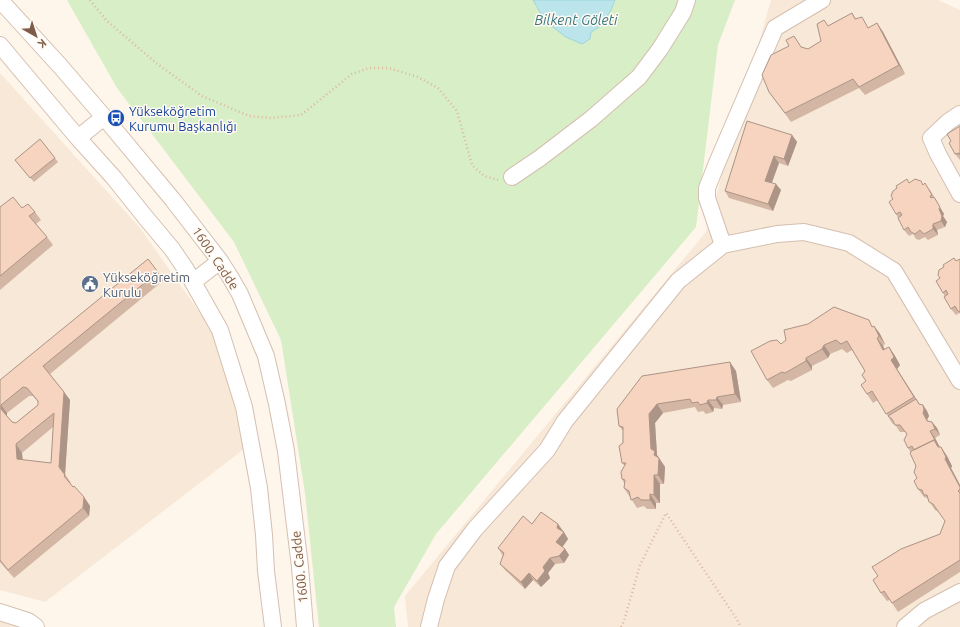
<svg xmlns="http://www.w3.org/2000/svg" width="960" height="627" viewBox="0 0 960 627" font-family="Ubuntu,sans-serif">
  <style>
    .residential { fill: #f7e8d7 }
    .green { fill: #d7eec6 }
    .water { fill: #bbe5eb; stroke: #a0d5dd }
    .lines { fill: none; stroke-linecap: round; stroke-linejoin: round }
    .minor-casing { stroke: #d5bfb0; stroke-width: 18 }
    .path { stroke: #dcb7a1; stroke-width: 2.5; stroke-dasharray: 1 3; stroke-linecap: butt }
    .minor { stroke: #fff; stroke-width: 16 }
    .wall { fill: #d4b6a4; fill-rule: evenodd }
    .shaded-wall { fill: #ac9486 }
    .building { fill: #f6d4bf; stroke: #ac9486; fill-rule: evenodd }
    .labels { text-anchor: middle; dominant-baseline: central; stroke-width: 3; stroke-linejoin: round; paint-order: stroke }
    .transit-label { font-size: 13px; fill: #164399; stroke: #fffaf2; text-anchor: start }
    .street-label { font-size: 13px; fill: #7d5b49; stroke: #fffaf2 }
    .service-label { font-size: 13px; fill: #4e5e75; stroke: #fffaf2; text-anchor: start }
    .water-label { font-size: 14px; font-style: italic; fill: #3b7882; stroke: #fffaf2 }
  </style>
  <rect width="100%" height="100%" fill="#fef6ea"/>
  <path class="residential" d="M771 0H938L960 10V627H408L405 596 706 232Z
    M0 73 140 228 219 340 244 449 45 602 0 590Z
    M0 619 26 627H0Z"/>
  <path class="green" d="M67 0H735L718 45 696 227 436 534 394 607 396 627H319L305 493 281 340 234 242 117 88Z"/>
  <path class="water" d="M533 0H615L611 10 601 26 591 32 590 39 582 44 566 37 545 21Z"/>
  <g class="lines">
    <defs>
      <path id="minor" d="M0 0 61 67 104 117 173 200 220 261 229 275 240 294 266 356 277 404 286 451 300 567 305 627
        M0 45 78 138 114 178 146 218 172 249 185 268 220 330 244 407 259 488 264 535 266 571 273 627
        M960 114 948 122 931 138 938 154 960 194
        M78 138 104 117
        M512 177 540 158 591 119 639 77 660 49 683 12 687 0
        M723 245 707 198V188L717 163 775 28 822 0
        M193 282 220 261
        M0 612 28 621 36 627
        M429 627 436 599 447 566 475 529 547 450 565 421 678 281 723 245 777 234 804 232 849 243 894 271 960 381
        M905 627 924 611 960 592"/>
    </defs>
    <use href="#minor" class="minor-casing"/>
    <path class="path" d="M90 0 106 20 156 63 202 96 249 116 271 118 301 115 352 74 369 68H388L418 77 438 88 457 111 472 165 484 176 498 180
      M621 627 624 621 640 565 666 513 736 618 741 627"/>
    <use href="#minor" class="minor"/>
  </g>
  <path class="wall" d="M852 13 856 19 869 28 877 23 883 32 905 74 865 95 859 88 791 122 769 92 801 47 808 49 821 41 828 26Z
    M960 126V160L955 154Z
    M792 135 797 142 788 166 779 163 772 183 781 190 773 211 729 198 725 191Z
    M55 158 58 162 34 182 15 160Z
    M910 183 923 184 930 190 944 214 943 216 947 222 945 227 937 230 938 235 928 240 925 237 919 240 916 239 913 234 909 236 904 230 896 214 893 199Z
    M0 207 22 208 35 212 41 220 36 224 47 237 53 245 0 290Z
    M960 259V314L959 313 956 315 951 309 943 293 940 278 944 267Z
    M158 272 164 280 50 374 70 400 65 474 71 483 70 484 73 487 84 497 90 506 89 516 14 578 0 562V380ZM29 396H33L38 402V405L16 423 12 422 7 416V413ZM53 427 51 463 23 460 22 453Z
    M874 326 880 334 885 344 883 346 885 350 889 347 895 356 900 365 897 369 919 404 927 411 929 416 927 420 928 421 932 422 937 428 940 435 935 438 940 447 947 456 952 466 951 468 960 485V572L898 612 890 600 887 601 881 593 940 534 945 521 939 512 935 510 927 498 924 497 918 489 916 466 911 453 908 448 907 434 905 432H900L896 426 892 423 878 400 873 403 867 394 865 371 852 350 847 353 842 349 830 354 828 358 812 366V370L791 381 788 380 773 388 767 380 781 344Z
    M736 371 741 402 723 405 722 409 714 408 713 412 706 414 703 411 698 412 695 407 663 413 655 423 657 455 665 467 664 484H660V503H656V509H647L644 506 637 508 624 488V483L622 479 625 466 622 463 623 431 619 426 617 409Z
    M532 524H558L568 539 562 547 565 549 569 555 564 563 555 564 548 573 550 578 541 587 533 580 525 589 505 570 500 564 503 556 498 548Z"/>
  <path class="shaded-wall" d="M877 23 883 32 905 74 899 65Z
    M792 135 797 142 788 166 784 159Z
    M774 156 779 163 770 187 765 181Z
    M925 183 944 214 943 216 947 222 945 227 941 221 939 209 934 198Z
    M776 184 781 190 773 211 768 204Z
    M933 224 937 230 938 235 933 229Z
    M874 326 880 334 885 344 879 336Z
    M877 338 883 346 889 359 883 350Z
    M824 345 830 354 828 358 822 349Z
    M889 347 895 356 900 365 897 369 924 411 914 397 891 360Z
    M806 358 812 366V370L806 361Z
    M730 362 736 371 741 402 735 394Z
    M64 392 70 400 65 475 59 467Z
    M717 397 723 405 722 409 716 400Z
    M708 400 714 408 713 412 707 403Z
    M657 404 663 413 655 423 657 455 665 467 664 484 658 475 654 455 651 449 649 414Z
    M1 405 7 413V417L1 409Z
    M923 405 927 411 929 416 927 420 932 428 923 413Z
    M932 422 937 428 940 435 935 429Z
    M930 431 935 438 944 456 938 447Z
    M16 444 22 453 23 468 17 459Z
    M941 447 947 456 952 466 951 468 960 485V487L945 459Z
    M654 475 660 484V503L654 495Z
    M650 494 656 503V509L650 500Z
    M84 497 90 506 89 516 83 508Z
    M558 524 563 531 562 534 557 528Z
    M564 532 568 539 561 549 556 542Z
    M565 549 569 555 564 563 559 556Z
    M550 558 555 564 548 573 550 578 541 587 537 581 543 567Z
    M529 573 533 580 525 589 521 582Z"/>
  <path class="building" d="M852 13 855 19 862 17 868 28 877 23 899 65 859 87 853 79 785 113 769 92 762 75 771 55 789 46 786 40 794 36 801 47 808 49 821 41 817 24 824 20 828 26Z
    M747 121 792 135 784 159 774 156 765 181 776 184 768 204 725 191Z
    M960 126V155L959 153 955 154 949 143 951 141 947 134Z
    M40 139 55 158 30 178 15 160Z
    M907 179 909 183 915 179 921 181 923 185 925 183 932 195 930 196 931 198 934 197 940 207 939 209 942 216 941 221 933 224V229L924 234 920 230 915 234 911 232 908 227 904 230 898 218 902 215 900 212 896 214 889 202 893 199 891 196 893 191 897 188 896 186Z
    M13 197 22 208 28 204 35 212 29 216 47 237 0 276V207Z
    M954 258 956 261 960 259V312L958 311 955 306 951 309 944 297 948 294 946 290 943 293 936 281 940 278 938 275 939 270 944 267 943 265Z
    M148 259 158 272 43 366 64 392 59 467 65 475 64 476 73 487 74 486 84 497 83 508 8 570 0 560V380ZM23 387 27 388 38 401V405L16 423 12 422 1 409V405ZM54 413 51 463 17 459 16 444Z
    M834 307 869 320 872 327 874 326 879 336 877 338 883 350 889 347 894 357 891 360 914 397 886 414 872 391 867 394 861 385 866 381 862 375 865 371 847 341 841 344 836 340 824 345 822 349 806 358V361L785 373 782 372 767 380 751 351 770 341 777 340 781 344 786 340 784 330 808 324Z
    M730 362 735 394 717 397 716 400H708L707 403 700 405 698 402 692 403 690 399 657 404 649 414 651 449 655 451 654 455 659 458 658 475H654V495L650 494V500H641L638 497 631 500 629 491 624 488 625 480 622 479 621 472 626 463H622L619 446 623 443V427L619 426 617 409 642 376Z
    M916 399 919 404 923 405 924 410 923 413 927 421 932 422 935 429 930 431 936 442 934 440 914 450 912 446 908 448 904 440 907 434 900 425H895L892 419 888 416Z
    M934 440 938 447H941L946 457 945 459 960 487V489L958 491 960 493V560L892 603 884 591 881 593 873 580 878 576 872 567 901 549 940 534 945 521 933 504 929 502 927 495H924L922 490 918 489 914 481 917 478 914 472 916 466 910 453 913 450Z
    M541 512 558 524 557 528 564 532 556 542 565 549 559 556 550 558 543 567 545 571 537 581 529 573 521 582 500 564 504 553 498 548 523 516 532 524Z"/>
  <defs>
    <symbol id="bus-disc" viewBox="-11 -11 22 22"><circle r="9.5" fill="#1a4fb4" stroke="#fffaf2"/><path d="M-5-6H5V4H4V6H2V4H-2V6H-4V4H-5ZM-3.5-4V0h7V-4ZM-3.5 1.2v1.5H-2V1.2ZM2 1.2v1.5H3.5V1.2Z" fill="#fff"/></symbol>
    <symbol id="civic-disc" viewBox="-11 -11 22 22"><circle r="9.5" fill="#5c6f8a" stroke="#fffaf2"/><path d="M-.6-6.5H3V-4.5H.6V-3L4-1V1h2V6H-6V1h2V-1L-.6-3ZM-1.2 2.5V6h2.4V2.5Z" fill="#fff"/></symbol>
  </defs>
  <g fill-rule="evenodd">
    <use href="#bus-disc" x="106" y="108" width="20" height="20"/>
    <use href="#civic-disc" x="80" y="274" width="20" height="20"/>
  </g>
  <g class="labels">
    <g class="transit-label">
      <text x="129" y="111">Yükseköğretim<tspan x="129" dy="15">Kurumu Başkanlığı</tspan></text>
    </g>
    <g class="street-label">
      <text transform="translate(216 258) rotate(56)">1600. Cadde</text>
      <text transform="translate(299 567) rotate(-96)">1600. Cadde</text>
    </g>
    <g class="service-label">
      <text x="103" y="277">Yükseköğretim<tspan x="103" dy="15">Kurulu</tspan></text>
    </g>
    <g class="water-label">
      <text x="576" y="20">Bilkent Göleti</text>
    </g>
  </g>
  <g transform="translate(36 36) rotate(141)" stroke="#fffaf2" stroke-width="3" paint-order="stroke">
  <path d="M0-3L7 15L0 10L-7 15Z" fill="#7d5b49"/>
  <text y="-6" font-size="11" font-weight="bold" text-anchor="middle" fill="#7d5b49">K</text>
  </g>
</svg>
